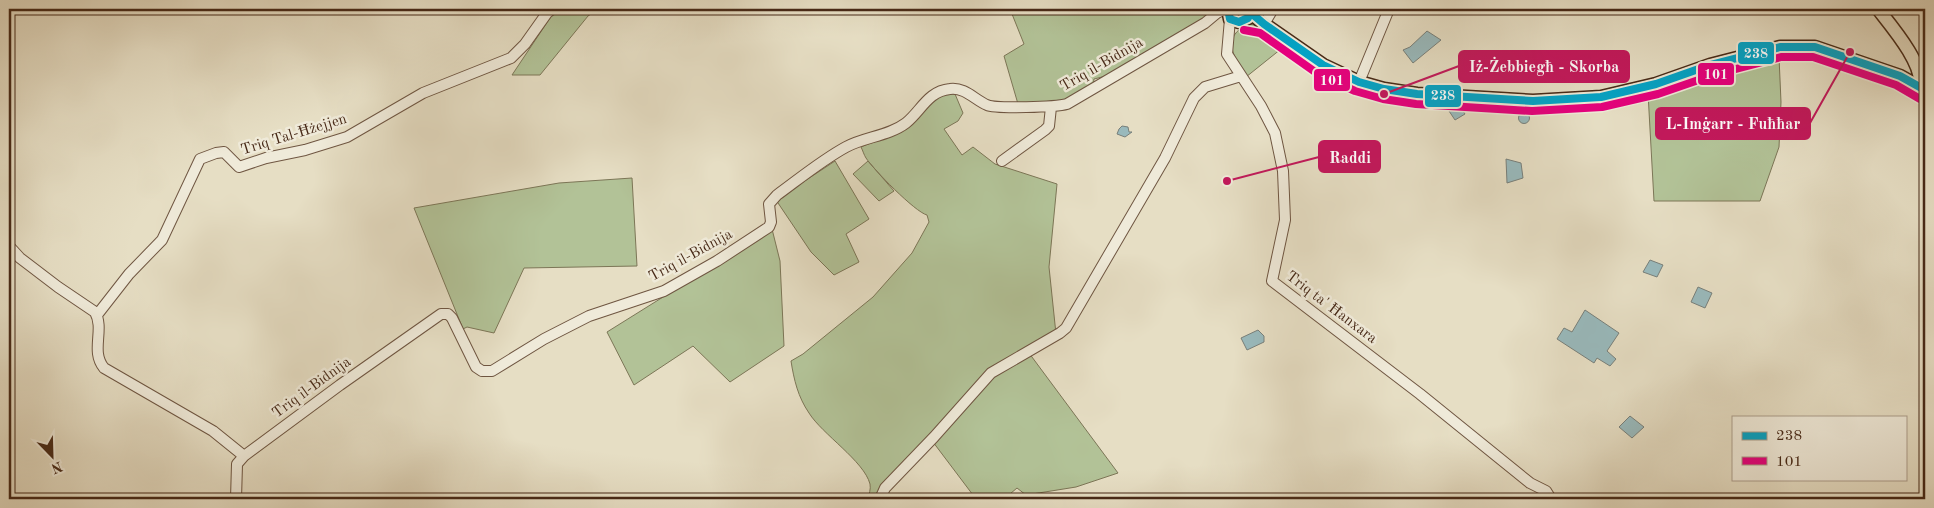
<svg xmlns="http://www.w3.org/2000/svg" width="1934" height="508" viewBox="0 0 1934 508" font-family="'Old Standard TT',serif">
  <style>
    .green { fill: #b2c297; stroke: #7c7657 }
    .water { fill: #99babd; stroke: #78807b }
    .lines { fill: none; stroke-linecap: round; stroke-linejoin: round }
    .minor-casing { stroke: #6f5642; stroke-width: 12 }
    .major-casing { stroke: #472917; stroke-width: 15 }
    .minor { stroke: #efead9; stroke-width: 10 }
    .major { stroke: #e6dec4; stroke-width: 12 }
    .bus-1-casing { stroke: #efead9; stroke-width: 11 }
    .bus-2-casing { stroke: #efead9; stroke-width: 11 }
    .bus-1 { stroke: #04a3c5; stroke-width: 8 }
    .bus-2 { stroke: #e5007d; stroke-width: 8 }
    .labels { text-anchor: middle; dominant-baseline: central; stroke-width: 5; stroke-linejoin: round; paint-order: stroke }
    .street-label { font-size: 15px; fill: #472917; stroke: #efead9 }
    .leader { fill: none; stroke: #c2185b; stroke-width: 2 }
    .callout-dot { fill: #c2185b; stroke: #efead9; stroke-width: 2 }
    .callout { fill: #c2185b; stroke: #c2185b; stroke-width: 2 }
    .callout-label { font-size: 16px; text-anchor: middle; font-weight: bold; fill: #fff }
    .line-badge { stroke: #efead9; stroke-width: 2 }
    .badge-label { font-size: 14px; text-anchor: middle; font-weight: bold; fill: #fff }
  </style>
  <rect width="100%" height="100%" fill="#e6dec4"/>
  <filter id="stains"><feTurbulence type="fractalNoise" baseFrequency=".004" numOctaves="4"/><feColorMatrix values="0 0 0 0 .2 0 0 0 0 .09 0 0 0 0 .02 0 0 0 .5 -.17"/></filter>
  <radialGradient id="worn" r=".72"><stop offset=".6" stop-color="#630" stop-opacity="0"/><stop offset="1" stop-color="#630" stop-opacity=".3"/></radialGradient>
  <path class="green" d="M556 9H598L588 16 540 75H512Z
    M1010 9H1218L1205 18 1106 76 1094 79 1093 86 1062 103 1018 104 1004 56 1024 44Z
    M1249 24 1255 25 1286 45 1246 77C1235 58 1219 37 1249 24Z
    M1772 56 1779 57 1781 102 1779 147 1760 201H1654L1648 93 1746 61Z
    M942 93 955 94 963 113 958 121 944 129 962 155 973 147 995 164 1057 184 1049 267 1056 334 989 372 877 499H868C869 494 871 489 870 484 864 461 822 434 809 413 798 397 794 380 791 361L803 354 873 297 912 253 929 222 927 215C915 212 873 169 866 158 864 155 863 151 861 147L888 136Z
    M835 161 869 219 846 234 859 262 834 275 811 252 776 200Z
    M868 161 894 191 879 201 853 174Z
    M632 178 637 266 524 268 494 333 467 327 463 329 414 208 559 183Z
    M772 229 780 261 784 346 730 382 693 346 634 385 607 332Z
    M1029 353 1118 473 1076 487 1026 495 1017 488 1004 499H976L933 442 991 376Z"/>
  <path class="water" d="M1427 31 1441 40 1413 63 1403 50 1410 47Z
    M1459 105 1465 114 1455 120 1449 111Z
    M1518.5 118a5.5 5.5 0 1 1 11 0a5.5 5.5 0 1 1-11 0Z
    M1122 126 1128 127 1129 132H1132L1125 137 1117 134 1119 129Z
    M1506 159 1521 163 1523 178 1507 183Z
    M1650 260 1663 265 1657 277 1643 272Z
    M1698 287 1712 293 1705 308 1691 302Z
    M1585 310 1619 333 1607 351 1616 359 1610 366 1597 358 1594 363 1557 339 1564 328 1572 332Z
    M1258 330 1264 336V342L1247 350 1241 338Z
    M1630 416 1644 427 1632 438 1619 427Z"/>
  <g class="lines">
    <defs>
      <path id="minor" d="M1230 19 1227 54 1261 106 1275 133 1283 171 1285 220 1272 281 1420 394 1530 483 1546 491 1551 499
        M1264 24 1273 9
        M1359 82 1389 9
        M1002 161 1045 130 1049 126 1051 107
        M9 246 20 258 58 287 95 312C105 330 90 351 104 368L213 431 244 456
        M97 315 129 274 162 240 200 159 216 153 224 152 239 167 266 158 305 150 347 137 423 93 511 58 525 44 547 13 552 9
        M236 499 237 464 244 456 340 385 441 314H448L452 318 476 367 482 371H492L544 339 589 316 664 291 717 261 769 227 771 222 769 204 777 195C799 179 822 160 846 147 864 137 889 136 906 123 921 111 928 91 950 89 965 87 975 100 987 105 996 109 1056 107 1067 104L1205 23 1217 13 1225 9
        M880 499 885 488 934 437 991 373 1060 333 1066 328 1165 158 1194 98 1205 87 1241 76"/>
      <path id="major" d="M1228 9 1230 19 1239 22 1248 18 1250 9
        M1878 9C1892 27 1924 64 1920 87
        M1250 12 1264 24 1323 65 1359 82 1384 89 1417 94 1533 101 1601 97 1656 84 1710 65 1780 47H1815L1900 76 1925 90"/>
    </defs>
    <use href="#minor" class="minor-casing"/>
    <use href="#major" class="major-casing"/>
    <use href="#minor" class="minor"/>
    <use href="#major" class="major"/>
    <defs>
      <path id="bus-1" d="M1228 9 1230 19 1239 22 1248 18 1250 9
        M1250 12 1264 24 1323 65 1359 82 1384 89 1417 94 1533 101 1601 97 1656 84 1710 65 1780 47H1815L1900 76 1925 90"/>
      <path id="bus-2" d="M1244 30 1260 33 1318 74 1355 91 1383 99 1416 104 1532 111 1602 107 1658 94 1713 75 1781 57H1813L1896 85 1920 99"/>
    </defs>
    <use href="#bus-1" class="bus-1-casing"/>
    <use href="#bus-2" class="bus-2-casing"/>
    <use href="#bus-1" class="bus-1"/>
    <use href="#bus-2" class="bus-2"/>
  </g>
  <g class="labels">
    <g class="street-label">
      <text transform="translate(1102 65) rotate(-30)">Triq il-Bidnija</text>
      <text transform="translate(294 135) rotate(-17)">Triq Tal-Ħżejjen</text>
      <text transform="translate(691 256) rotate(-29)">Triq il-Bidnija</text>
      <text transform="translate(1331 308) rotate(37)">Triq ta' Ħanxara</text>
      <text transform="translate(312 388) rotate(-36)">Triq il-Bidnija</text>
    </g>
  </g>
  <path class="leader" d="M1384 94L1459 66M1850 52L1810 123M1227 181L1319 157"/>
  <g class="callout-dot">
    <circle cx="1384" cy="94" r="5"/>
    <circle cx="1850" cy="52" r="5"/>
    <circle cx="1227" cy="181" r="5"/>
  </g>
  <g class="callout">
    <rect x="1459" y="51" width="170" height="31" rx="5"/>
    <rect x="1656" y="108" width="154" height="31" rx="5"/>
    <rect x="1319" y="141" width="61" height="31" rx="5"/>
  </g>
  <g class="callout-label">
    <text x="1544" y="72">Iż-Żebbiegħ - Skorba</text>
    <text x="1733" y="129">L-Imġarr - Fuħħar</text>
    <text x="1350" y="163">Raddi</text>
  </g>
  <g class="line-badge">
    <rect x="1737" y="41" width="38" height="24" rx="5" fill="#04a3c5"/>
    <rect x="1697" y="62" width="38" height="24" rx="5" fill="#e5007d"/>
    <rect x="1313" y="68" width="38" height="24" rx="5" fill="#e5007d"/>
    <rect x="1424" y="84" width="38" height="24" rx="5" fill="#04a3c5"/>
  </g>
  <g class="badge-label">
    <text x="1756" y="58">238</text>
    <text x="1716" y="79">101</text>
    <text x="1332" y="85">101</text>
    <text x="1443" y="100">238</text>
  </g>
  <rect width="1934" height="508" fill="none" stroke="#e6dec4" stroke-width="30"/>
  <rect x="10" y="10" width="1914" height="488" fill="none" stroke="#472917" stroke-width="2.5"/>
  <rect x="15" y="15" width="1904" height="478" fill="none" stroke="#472917"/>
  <rect x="1732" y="416" width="175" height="65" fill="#efead9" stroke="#ac9d8b"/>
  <rect x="1742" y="432" width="25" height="8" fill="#04a3c5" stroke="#ac9d8b"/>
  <text x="1776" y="440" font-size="15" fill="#472917">238</text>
  <rect x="1742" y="457" width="25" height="8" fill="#e5007d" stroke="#ac9d8b"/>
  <text x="1776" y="466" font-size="15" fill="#472917">101</text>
  <g transform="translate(52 456) rotate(157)" stroke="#efead9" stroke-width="4" paint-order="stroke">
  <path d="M0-4L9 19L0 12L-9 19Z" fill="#472917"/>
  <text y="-8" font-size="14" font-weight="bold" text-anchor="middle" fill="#472917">N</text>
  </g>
  <rect width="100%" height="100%" filter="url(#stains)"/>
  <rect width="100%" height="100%" fill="url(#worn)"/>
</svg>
